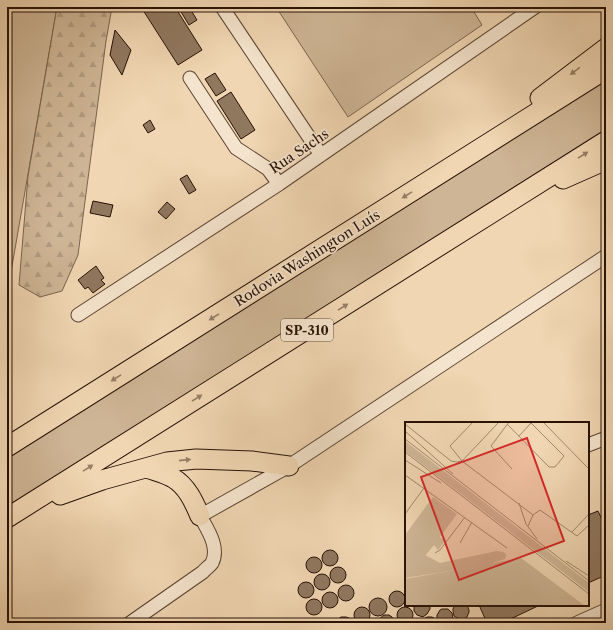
<svg xmlns="http://www.w3.org/2000/svg" width="613" height="630" viewBox="0 0 613 630" font-family="'Libre Caslon Text',serif">
  <style>
    .grass { fill: #ceb595; stroke: #7b644e }
    .forest { fill: url(#forest-firs); stroke: #7b644e }
    .building { fill: #90785f; stroke: #281206 }
    .lines { fill: none; stroke-linecap: round; stroke-linejoin: round }
    .minor-casing { stroke: #5a4331; stroke-width: 15 }
    .highway-casing { stroke: #281206; stroke-width: 21 }
    .minor { stroke: #f5e4cd; stroke-width: 13 }
    .highway { stroke: #f0d6b2; stroke-width: 19 }
    .oneway { fill: #967e65 }
    .labels { text-anchor: middle; dominant-baseline: central; stroke-width: 3.5; stroke-linejoin: round; paint-order: stroke }
    .shield { fill: #f5e4cd; stroke: #665142; stroke-width: 1 }
    .shield-label { font-size: 13px; font-weight: bold; fill: #281206 }
    .street-label { font-size: 14px; fill: #281206; stroke: #f5e4cd }
    .inset-road { fill: none; stroke: #a0886d; stroke-width: 1 }
    .view { fill: #d62828; fill-opacity: 0.15; stroke: #d62828; stroke-width: 2 }
    .inset-edge { fill: none; stroke: #281206; stroke-width: 2 }
  </style>
  <defs>
    <pattern id="forest-firs" width="22" height="20" patternUnits="userSpaceOnUse"><rect width="22" height="20" fill="#ceb595"/><path d="M5 1l3.5 6h-7zM16 11l3.5 6h-7z" fill="#b19b7f"/></pattern>
  </defs>
  <rect width="100%" height="100%" fill="#f0d6b2"/>
  <filter id="stains"><feTurbulence type="fractalNoise" baseFrequency=".005" numOctaves="4"/><feColorMatrix values="0 0 0 0 .2 0 0 0 0 .09 0 0 0 0 .02 0 0 0 .5 -.17"/></filter>
  <radialGradient id="worn" r=".72"><stop offset=".6" stop-color="#630" stop-opacity="0"/><stop offset="1" stop-color="#630" stop-opacity=".3"/></radialGradient>
  <path class="grass" d="M7 7H57L7 295Z
    M276 7H471L482 25 348 117Z
    M606 78V129L7 509V457Z"/>
  <path class="forest" d="M57 7H112L106 41 78 255 62 291 40 297 19 285 28 176Z"/>
  <path class="building" d="M141 7H175L202 50 178 65Z
    M178 7H189L197 20 189 25Z
    M115 30 131 50 122 75 110 55Z
    M215 73 226 90 216 96 205 79Z
    M231 92 255 130 241 139 217 101Z
    M150 120 155 129 148 133 143 125Z
    M187 175 196 190 189 194 180 179Z
    M93 201 113 205 110 217 90 213Z
    M167 202 175 209 166 219 158 212Z
    M96 266 104 278 101 280 105 284 93 293 88 287 85 289 78 280Z
    M598 511 606 528V575L588 583V515Z
    M322 558a8 8 0 1 1 16 0a8 8 0 1 1-16 0Z
    M306 565a8 8 0 1 1 16 0a8 8 0 1 1-16 0Z
    M330 575a8 8 0 1 1 16 0a8 8 0 1 1-16 0Z
    M314 582a8 8 0 1 1 16 0a8 8 0 1 1-16 0Z
    M298 590a8 8 0 1 1 16 0a8 8 0 1 1-16 0Z
    M338 593a8 8 0 1 1 16 0a8 8 0 1 1-16 0Z
    M389 599a8 8 0 1 1 16 0a8 8 0 1 1-16 0Z
    M322 600a8 8 0 1 1 16 0a8 8 0 1 1-16 0Z
    M369 607a9 9 0 1 1 18 0a9 9 0 1 1-18 0Z
    M306 607a8 8 0 1 1 16 0a8 8 0 1 1-16 0Z
    M414 605H430V609L427 614 423 617 417 615 414 611Z
    M455 605H467L469 610V612L467 617 464 619H459L454 616 453 611V609Z
    M479 605H540L502 623H487Z
    M397 615a8 8 0 1 1 16 0a8 8 0 1 1-16 0Z
    M354 615a8 8 0 1 1 16 0a8 8 0 1 1-16 0Z
    M442 609H448L452 613 453 619 451 623H438L437 621V615L440 610Z
    M384 615H389L392 617 395 623H378L379 619Z
    M341 617H346L349 618 352 623H336L337 620Z
    M427 617H432L435 619 437 623H421L422 620Z"/>
  <g class="lines">
    <defs>
      <path id="minor" d="M222 7 321 155
        M190 78 236 148 268 169 279 184
        M78 315 279 184 535 7
        M588 445 606 438
        M130 623 203 572C205 569 210 566 212 563 220 547 207 529 200 516L289 466 606 256
        M577 623 606 610"/>
      <path id="highway" d="M540 98 606 48
        M563 179 606 160
        M7 447 606 69
        M147 468C155 471 165 473 173 478 187 486 194 502 200 516
        M60 495 102 480 167 462 196 459 252 461 289 466
        M7 518 606 141"/>
    </defs>
    <use href="#minor" class="minor-casing"/>
    <use href="#highway" class="highway-casing"/>
    <use href="#minor" class="minor"/>
    <use href="#highway" class="highway"/>
  </g>
  <defs><path id="oneway-solid" d="M-6-.8H1V-3.2L6.5 0L1 3.2V.8H-6Z"/></defs>
  <g class="oneway">
    <use href="#oneway-solid" transform="translate(575 71) rotate(143)"/>
    <use href="#oneway-solid" transform="translate(583 155) rotate(-32)"/>
    <use href="#oneway-solid" transform="translate(407 195) rotate(148)"/>
    <use href="#oneway-solid" transform="translate(343 307) rotate(-32)"/>
    <use href="#oneway-solid" transform="translate(214 317) rotate(148)"/>
    <use href="#oneway-solid" transform="translate(116 378) rotate(148)"/>
    <use href="#oneway-solid" transform="translate(197 398) rotate(-32)"/>
    <use href="#oneway-solid" transform="translate(185 460) rotate(-6)"/>
    <use href="#oneway-solid" transform="translate(88 468) rotate(-32)"/>
  </g>
  <g class="labels">
    <rect class="shield" x="281" y="319" width="52" height="22" rx="3"/>
    <g class="shield-label">
      <text x="307" y="330">SP-310</text>
    </g>
    <g class="street-label">
      <text transform="translate(299 151) rotate(-34)">Rua Sachs</text>
      <text transform="translate(307 258) rotate(-32)">Rodovia Washington Luís</text>
    </g>
  </g>
  <g transform="translate(405 422)">
    <rect width="184" height="184" fill="#f0d6b2"/>
    <path d="M0 19 184 161V170L0 29ZM28 75 52 92 35 115 40 119 33 128 29 123 19 135 5 125 0 128V113ZM116 136 180 184H0V157Z" fill="#ceb595"/>
    <path d="M5 125 35 141 92 129 99 130 101 133 100 137 81 143 0 156V128Z" fill="#ceb595"/>
    <path class="inset-road" d="M68 0 45 24 57 39 128 93 135 88 172 114 184 103M104 0 86 24 107 47M138 0 184 47M0 2 46 39 52 40 57 39 94 0M102 2 144 45H150L159 34 125 0M0 9 48 52M114 14 126 1M0 17 184 159M0 30 184 172M0 38 36 61M0 53 102 126M114 81 121 102 132 117M0 92 19 66M123 104 128 93M167 110 184 92M55 121 67 100M30 131 35 128 60 95M161 139 184 154"/>
    <path class="view" d="M122 16 159 119 54 158 16 55Z"/>
    <rect width="184" height="184" class="inset-edge"/>
  </g>
  <rect width="613" height="630" fill="none" stroke="#f0d6b2" stroke-width="24"/>
  <rect x="8" y="8" width="597" height="614" fill="none" stroke="#281206" stroke-width="2"/>
  <rect x="12" y="12" width="589" height="606" fill="none" stroke="#281206"/>
  <rect width="100%" height="100%" filter="url(#stains)"/>
  <rect width="100%" height="100%" fill="url(#worn)"/>
</svg>
